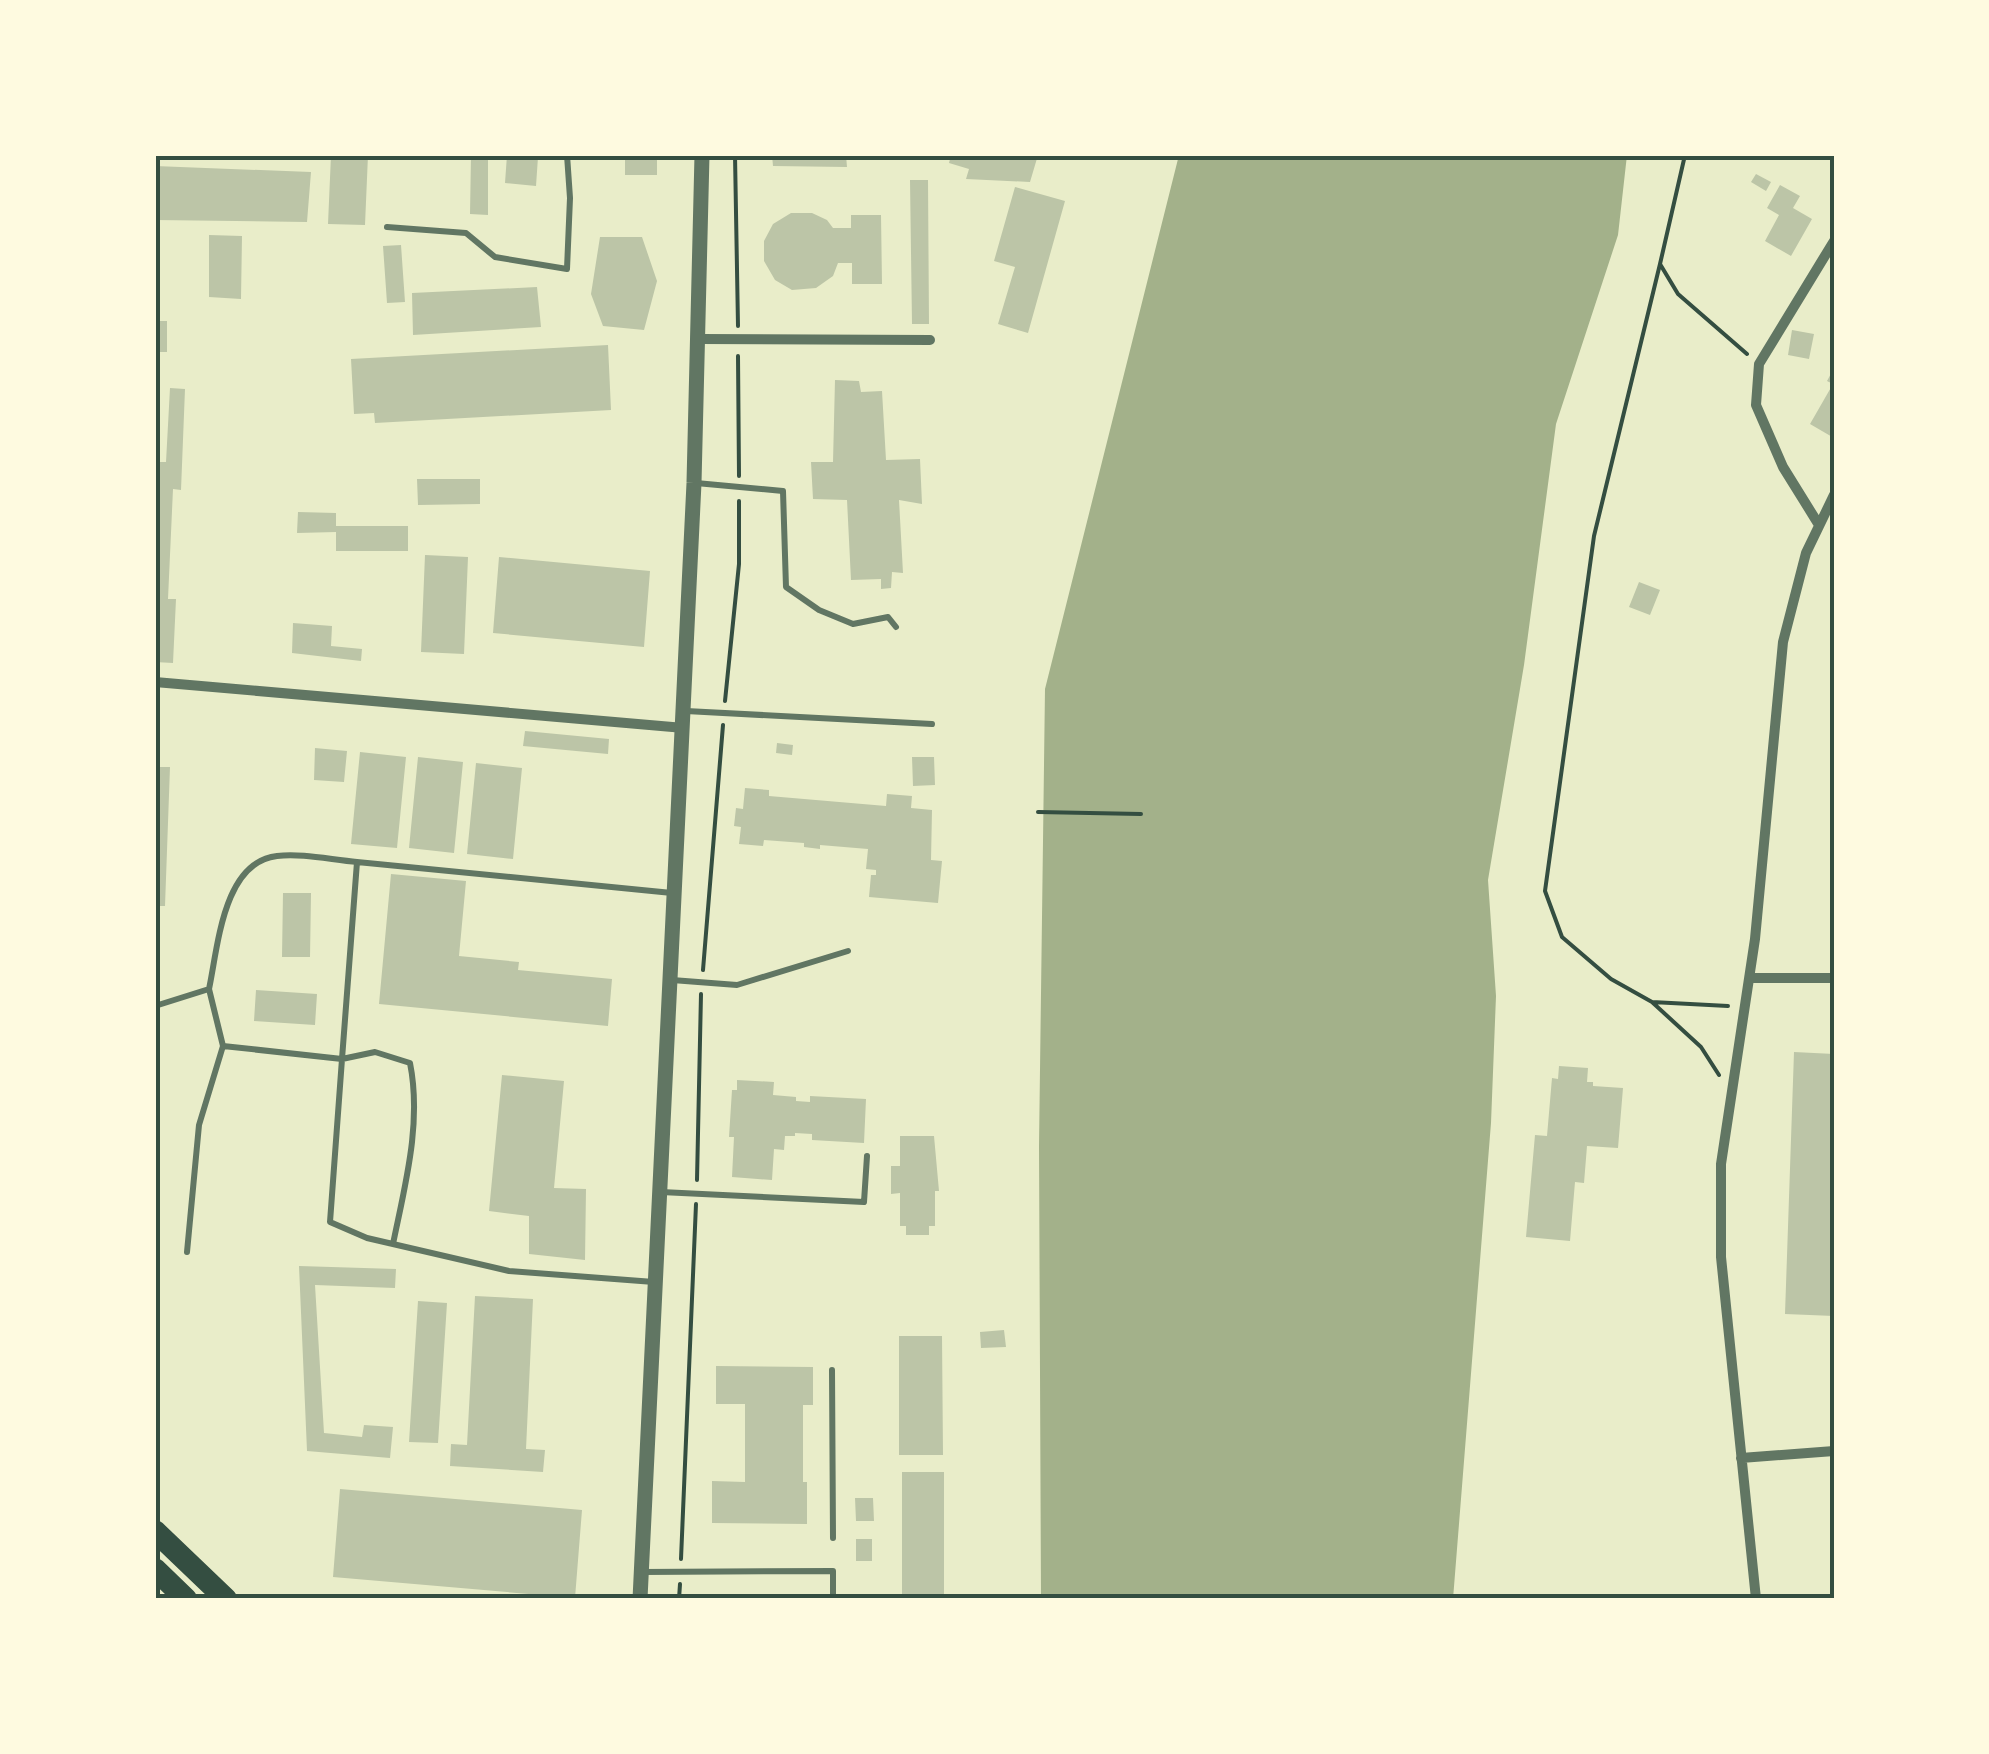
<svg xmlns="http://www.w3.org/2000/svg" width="1989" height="1754" viewBox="0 0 1989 1754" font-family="Jost,sans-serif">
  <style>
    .water { fill: #a3b18a }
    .building { fill: #bcc5a7 }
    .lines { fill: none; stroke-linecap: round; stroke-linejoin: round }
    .path { stroke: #344e41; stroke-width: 4 }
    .service { stroke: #617663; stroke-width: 6 }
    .minor { stroke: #617663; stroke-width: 10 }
    .tertiary { stroke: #617663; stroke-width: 15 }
    .trunk { stroke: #344e41; stroke-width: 22 }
    .neatline { fill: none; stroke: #344e41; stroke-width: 4 }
  </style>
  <rect width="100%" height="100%" fill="#e9edc9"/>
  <path class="water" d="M1179 155H1627L1618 235 1556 424 1524 665 1488 880 1496 996 1491 1123 1453 1599H1041L1039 1146 1045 689Z"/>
  <path class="building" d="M331 155H368L365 225 328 224Z
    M471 155H488V215L470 214Z
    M507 155 538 157 536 186 505 183Z
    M625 155H657V175H625Z
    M772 155H846L847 167 773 166Z
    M951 155H1038L1030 182 966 179 969 169 949 163Z
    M155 166 311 172 307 222 155 220Z
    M1756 174 1771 182 1766 191 1751 182Z
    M910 180H928L929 324H912Z
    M1780 185 1800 196 1793 208 1812 219 1791 256 1765 241 1779 215 1767 208Z
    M1015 187 1065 201 1028 333 998 324 1015 267 994 261Z
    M791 213H812L827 220 833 228H851V215H881L882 284H852V263H838L833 276 816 288 792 290 775 280 764 261V241L773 224Z
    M209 235 242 236 241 299 209 297Z
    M600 237H642L657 281 644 330 603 326 591 294Z
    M401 245 405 302 387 303 383 246Z
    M537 287 541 327 413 335 412 293Z
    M155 321H167V352H155Z
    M1792 330 1814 334 1809 359 1788 355Z
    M608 345 611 410 375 423 374 413 354 414 351 359Z
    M1834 368V438L1810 424 1833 384 1827 381Z
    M835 380 859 381 861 392 882 391 886 460 920 459 922 504 899 500 903 573 892 572 891 588 881 589V579L851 580 847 500 813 499 811 462H833Z
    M170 388 185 389 181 490 173 489 168 599H176L173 663 155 662 156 462H166Z
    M417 479H480V504L418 505Z
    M298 512 336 513V526H408V551H336V532L297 533Z
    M425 555 468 557 464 654 421 652Z
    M499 557 650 571 644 647 493 633Z
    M1639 582 1660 590 1650 615 1629 607Z
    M293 623 332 626 331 646 362 649 361 661 292 653Z
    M525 731 609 739 608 754 523 746Z
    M777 743 793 745 792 755 776 753Z
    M315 748 347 751 344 782 314 780Z
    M360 752 406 757 397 848 351 844Z
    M418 757 463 762 454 853 409 848Z
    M912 757H934L935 785 913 786Z
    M476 763 522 768 513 859 467 854Z
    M155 767H170L165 906H155Z
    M745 788 769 790V796L886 806 887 794 912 796 911 808 932 810 931 860 942 861 938 903 869 897 871 875H876V870L866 869 868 849 820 845V849L804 847V843L764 840 763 846 739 844 741 827 734 826 736 808 743 809Z
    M391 874 466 881 459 956 519 962 518 970 612 979 608 1026 379 1004Z
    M283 893H311L310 957H282Z
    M256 990 317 994 315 1025 254 1021Z
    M1794 1052 1834 1054V1316L1785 1314Z
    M1559 1066 1588 1068 1587 1082H1593V1086L1623 1088 1618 1148 1587 1146 1584 1183 1575 1182 1570 1241 1526 1237 1535 1135 1547 1136 1552 1078 1558 1079Z
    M502 1075 564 1081 554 1188 586 1189 585 1260 529 1254V1216L489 1211Z
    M737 1080 774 1082 773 1095 796 1097V1101L810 1102V1096L866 1099 864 1143 812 1140V1134L795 1133V1136H785L784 1150 774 1149 772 1180 732 1177 734 1137H729L732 1090H737Z
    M900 1136H934L939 1191H935V1226H929V1235H906V1226H900V1193L891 1194V1166H900Z
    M299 1266 396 1269 395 1288 315 1285 324 1433 362 1437 364 1425 393 1427 390 1458 307 1451Z
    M475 1296 533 1299 526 1449 545 1450 543 1472 450 1466 451 1444 467 1445Z
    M418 1301 447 1303 438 1443 409 1442Z
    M1004 1330 1006 1347 981 1348 980 1332Z
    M899 1336H942L943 1455H899Z
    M716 1366 813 1367V1405H803V1482H807V1524L712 1523V1481L745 1482V1404H716Z
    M902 1472H944V1599H902Z
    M340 1489 582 1510 575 1598 333 1577Z
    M855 1498H873L874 1521H856Z
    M856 1539H872V1561H856Z"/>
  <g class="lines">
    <path class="path" d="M735 155 738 326
      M1685 155 1660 264 1678 294 1747 354
      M1660 264 1594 536 1545 891 1562 937 1611 979 1652 1002 1728 1006
      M738 356 739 476
      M725 701 739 564V501
      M1038 812 1141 814
      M703 970 723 725
      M1652 1002 1701 1047 1719 1075
      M697 1180 701 994
      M681 1559 696 1204
      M679 1599 680 1584"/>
    <path class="service" d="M387 227 466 233 495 257 567 269 570 198 567 155
      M696 483 783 491 786 587 819 610 853 624 888 617 896 627
      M686 711 932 724
      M672 980 737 985 848 951
      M209 989C218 947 223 862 277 856 302 853 332 860 357 862
      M155 1006 209 989 223 1046 342 1059 330 1222 367 1238 509 1271 654 1282
      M661 1192 864 1202 867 1156
      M393 1244C405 1185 422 1123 410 1063L375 1052 342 1059 357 862 672 893
      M187 1252 199 1125 223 1046
      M832 1370 833 1538
      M642 1572 833 1571V1599"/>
    <path class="minor" d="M700 339 930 340
      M1819 525 1783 467 1756 405 1759 364 1834 241
      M155 682 684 728
      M1750 978H1834
      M1741 1458 1834 1451
      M1756 1599 1721 1257V1164L1755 939 1783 642 1806 553 1834 495"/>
    <path class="tertiary" d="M640 1599 694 483 702 155"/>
    <path class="trunk" d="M155 1531 226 1599
      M155 1569 186 1599"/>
  </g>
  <rect width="1989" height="1754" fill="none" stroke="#fefae0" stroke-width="315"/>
  <rect x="158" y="158" width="1674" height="1438" class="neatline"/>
</svg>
